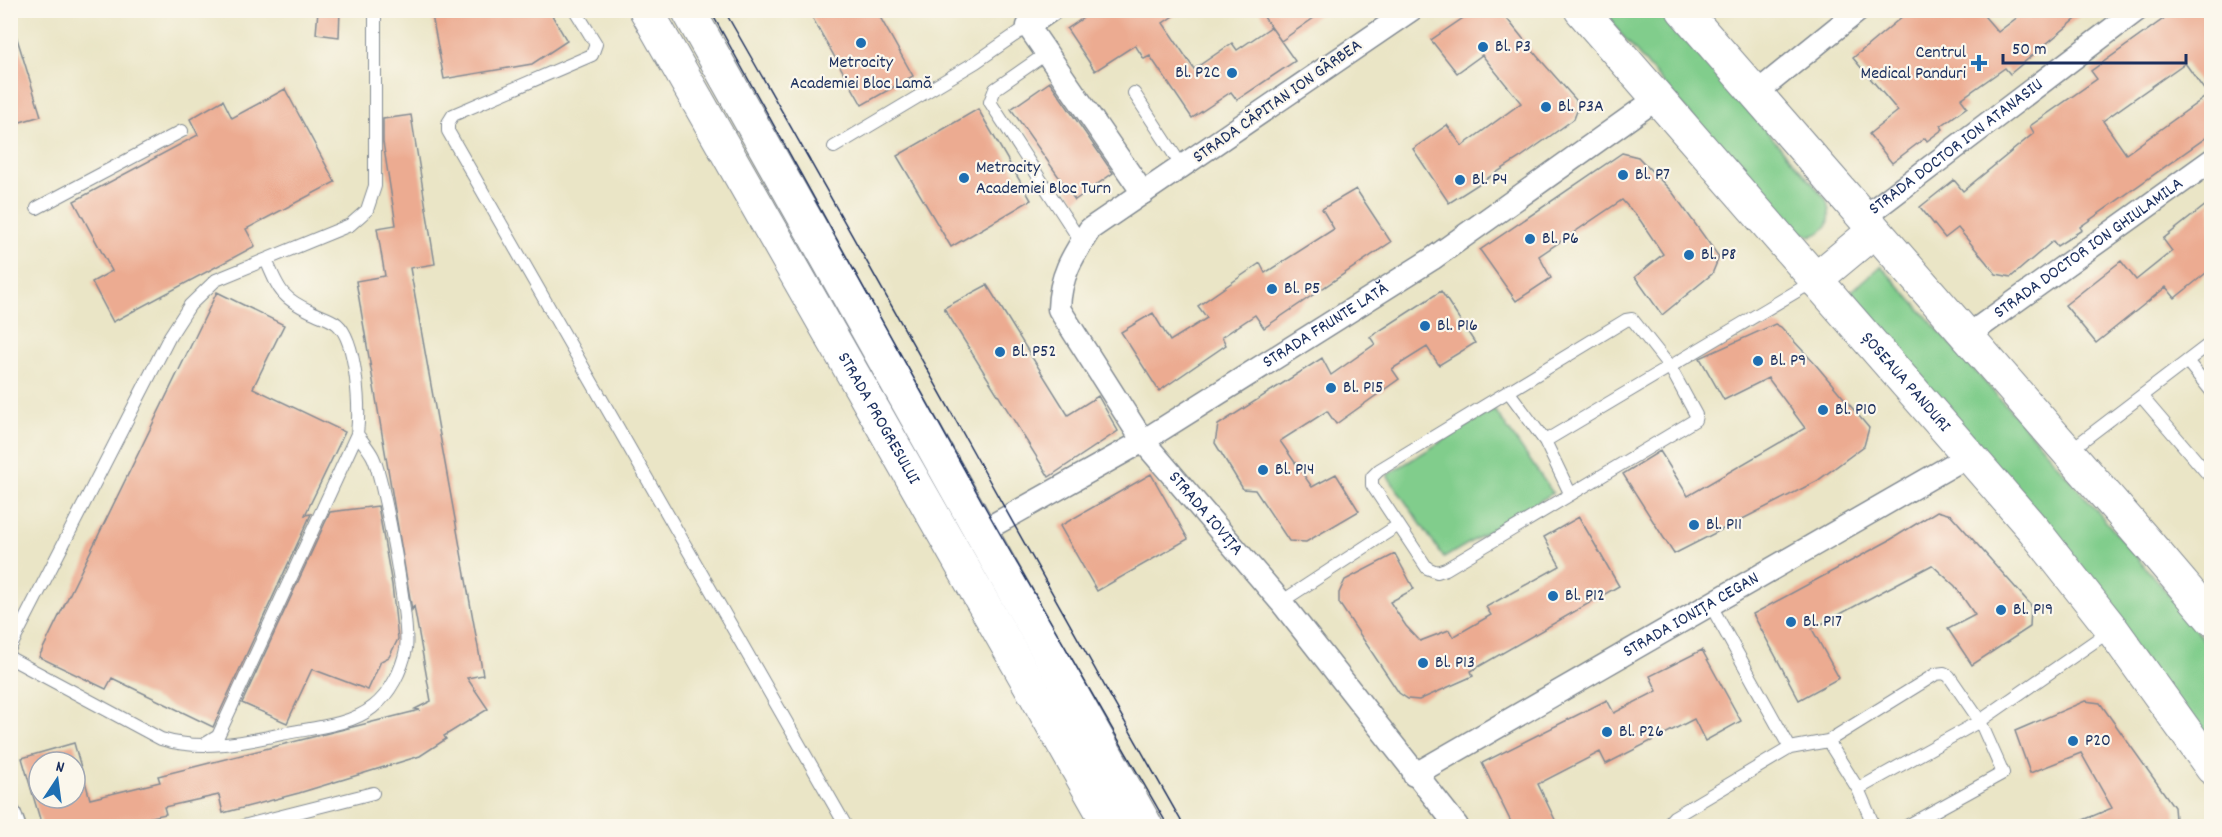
<svg xmlns="http://www.w3.org/2000/svg" width="2222" height="837" viewBox="0 0 2222 837" font-family="Dekko,sans-serif">
  <style>
    .green { fill: #81cd8c; stroke: #4e7e75; stroke-width: 1.5 }
    .building { fill: #ecab91; fill-rule: evenodd }
    .lines { fill: none; stroke-linecap: round; stroke-linejoin: round }
    .service-casing { stroke: #828a92; stroke-width: 14 }
    .minor-casing { stroke: #828a92; stroke-width: 25 }
    .secondary-casing { stroke: #828a92; stroke-width: 35 }
    .primary-casing { stroke: #828a92; stroke-width: 35 }
    .service { stroke: #fff; stroke-width: 12 }
    .minor { stroke: #fff; stroke-width: 22 }
    .secondary { stroke: #fff; stroke-width: 33 }
    .primary { stroke: #fff; stroke-width: 33 }
    .tram { stroke: #1b2f5e; stroke-width: 1.5 }
    .poi-dot { fill: #1f6fb2; stroke: #fbf7ec; stroke-width: 2 }
    .labels { text-anchor: middle; dominant-baseline: central; stroke-width: 4.5; stroke-linejoin: round; paint-order: stroke }
    .poi-label { font-size: 18px; fill: #1b2f5e; stroke: #fbf7ec; text-anchor: start }
    .street-label { font-size: 18px; fill: #1b2f5e; stroke: #fbf7ec }
  </style>
  <rect width="100%" height="100%" fill="#fbf7ec"/>
  <filter id="ink" filterUnits="userSpaceOnUse"><feTurbulence type="fractalNoise" baseFrequency=".0167" numOctaves="2"/><feDisplacementMap in="SourceGraphic" scale="12" xChannelSelector="R" yChannelSelector="G"/><feConvolveMatrix kernelMatrix="1 2 1 2 8 2 1 2 1" color-interpolation-filters="sRGB"/></filter>
  <filter id="wash" filterUnits="userSpaceOnUse"><feTurbulence type="fractalNoise" baseFrequency=".008" numOctaves="4" result="noise"/><feDisplacementMap in="SourceGraphic" scale="24" xChannelSelector="R" yChannelSelector="G"/><feGaussianBlur stdDeviation="1.35" result="paint"/><feColorMatrix in="noise" values="0 0 0 0 0 0 0 0 0 0 0 0 0 0 0 0 0 1.4 0 .05"/><feComposite in="paint" operator="in"/></filter>
  <g filter="url(#wash)">
    <rect width="100%" height="100%" fill="#eae5c6"/>
    <path class="green" d="M1601 11H1661L1826 199C1832 217 1832 229 1812 236L1789 229Z
      M1881 266 2026 428 2169 595 2211 650V744L1847 295Z
      M1494 409 1553 493 1444 558 1387 475Z"/>
    <g id="blocks">
      <path class="building" d="M318 10H340L339 37 316 34Z
        M431 10H549L567 41 532 64 444 79Z
        M808 10H876L913 76 862 105Z
        M1095 10H1182L1163 23 1194 69 1232 43 1237 50 1271 27 1295 61 1237 100 1231 92 1192 118 1150 56 1144 59 1135 45 1095 71 1067 29Z
        M1259 10H1325L1281 41Z
        M1475 10H1500L1537 56 1576 100 1577 111 1574 119 1521 157 1449 203 1413 149 1447 125 1462 146 1521 103 1482 55 1457 73 1431 40Z
        M1910 10H1979L1998 32 2027 10H2087L2010 74 2005 68 1961 99 1967 107 1941 126 1943 129 1927 141 1925 138 1892 163 1869 134 1898 111 1853 58Z
        M2176 10H2200L2211 26V134L2080 227 2082 230 2057 246 2053 241 2011 277 1996 274 1958 228 1945 238 1920 207 1954 180 1963 191 2034 133 2030 126 2097 79 2091 71ZM2185 63 2208 95 2126 154 2103 121Z
        M15 32 41 116 10 125V33Z
        M1050 82 1113 173 1075 200 1011 109Z
        M285 89 335 182 246 229 255 246 113 322 92 282 112 271 74 201 198 135 190 119 223 100 232 118Z
        M978 109 1031 200 951 247 897 156Z
        M411 115 435 264 410 268 483 675 467 678 488 709 444 736 446 739 420 756 299 793 223 813 219 795 164 807 166 814 109 826H42L22 758 74 743 90 799 160 782 158 776 420 710 415 709 431 701 414 606 412 610 356 281 385 276 377 228 396 225 383 142V119ZM39 762H75V798H39Z
        M1622 153 1638 157 1673 193 1719 257 1712 274 1662 315 1635 277 1663 254 1640 220 1622 200 1539 256 1551 278 1516 301 1480 250Z
        M1356 189 1391 242 1264 328 1255 315 1222 337 1226 345 1159 391 1121 332 1153 313 1170 341 1207 318 1198 306 1260 263 1265 273 1334 229 1322 209Z
        M2211 201V269L2175 298 2166 287 2096 343 2065 305 2121 261 2136 280 2172 251 2163 239Z
        M987 285 1068 415 1098 396 1118 431 1049 477 944 308Z
        M1441 291 1475 343 1439 365 1427 347 1392 369 1399 379 1336 424 1327 411 1280 441 1312 487 1336 474 1359 511 1306 542 1289 541 1255 490 1243 489 1215 443 1218 425 1322 358 1331 375 1375 344 1370 337Z
        M217 292 284 325 253 388 345 432 305 515 311 514 213 727 112 678 106 689 39 657Z
        M1775 324 1781 327 1816 365 1869 428 1864 446 1817 481 1674 554 1623 474 1660 451 1688 496 1805 428 1768 378 1724 400 1700 358Z
        M1151 474 1188 539 1097 591 1060 526Z
        M378 506 392 585 398 639 389 657 381 661 368 690 312 669 287 723 242 703 330 512Z
        M1937 511 1951 515 2031 605 2030 627 1972 665 1948 629 1975 615 1955 586 1932 565 1812 629 1839 678 1799 700 1753 614 1890 540Z
        M1579 517 1619 586 1471 671 1473 676 1419 700 1408 699 1399 693 1339 603V593L1345 580 1395 554 1414 589 1390 602 1406 626 1420 641 1449 630 1453 637 1491 615 1486 607 1560 566 1544 537Z
        M1702 650 1741 721 1705 741 1694 719 1606 764 1600 752 1538 784 1558 826H1513L1482 763 1607 700 1614 713 1657 691 1650 676Z
        M2085 701 2100 703 2174 807 2175 819 2171 826H2069L2112 808 2081 753 2030 773 2015 731Z"/>
    </g>
  </g>
  <g filter="url(#ink)">
    <use href="#blocks" fill-opacity="0" stroke="#828a92" stroke-width="1.5"/>
    <g class="lines">
      <defs>
        <path id="service" d="M575 10 596 44 592 55 453 115 448 123V131L846 826
          M1047 53 995 89 990 102 1081 242
          M1134 93 1183 168
          M834 147 976 62 1028 26
          M37 208 182 131
          M1632 319 1670 367 1696 415 1695 420 1446 569 1437 572 1427 568 1372 485V477L1379 470 1626 320Z
          M2187 361 2212 392
          M1508 391 1545 441 1570 493
          M2141 396 2212 479
          M1545 441 1814 281
          M2069 451 2212 342
          M1281 602 1397 526
          M1710 604 1790 748
          M10 648 170 336 190 305 216 280 350 225 367 210 375 186V10
          M10 658 161 739C200 751 242 743 282 734 310 728 350 726 373 707 390 694 402 670 406 649 410 624 384 480 373 457 369 449 362 441 357 434
          M1828 741 1936 674 1944 673 1949 676 1980 721 2003 773 1907 826
          M205 744 218 736 357 434C360 409 357 341 337 324 331 319 320 316 312 312 281 298 279 290 266 260
          M1858 789 1980 721 2111 630
          M243 826 373 793
          M1666 826 1674 817 1790 748 1828 741 1858 789 1874 826"/>
        <g id="minor">
          <path d="M1051 10 1028 26 1143 193"/>
          <path id="s1" d="M1411 10 1090 229C1072 257 1060 276 1059 309L1143 441 1281 602 1457 826"/>
          <path d="M1755 94 1859 10"/>
          <path id="s2" d="M1863 218 2137 10"/>
          <path id="s3" d="M1967 336 2212 160"/>
          <path id="s4" d="M981 532 1143 441 1432 259 1656 99"/>
          <path id="s5" d="M1414 775 1968 456"/>
          <path d="M10 815 14 826"/>
        </g>
        <g id="secondary">
          <path id="s6" d="M646 10 1110 826"/>
          <path d="M688 10 1146 826"/>
        </g>
        <g id="primary">
          <path id="s7" d="M1581 10 2034 530 2112 629 2212 768"/>
          <path d="M1683 10 2150 546 2212 619"/>
          <path d="M1815 280 1874 231"/>
        </g>
      </defs>
      <use href="#service" class="service-casing"/>
      <use href="#minor" class="minor-casing"/>
      <use href="#secondary" class="secondary-casing"/>
      <use href="#primary" class="primary-casing"/>
      <use href="#service" class="service"/>
      <use href="#minor" class="minor"/>
      <use href="#secondary" class="secondary"/>
      <use href="#primary" class="primary"/>
      <path class="tram" d="M710 10 995 525 1168 826
        M724 10C880 281 1029 555 1184 826"/>
    </g>
  </g>
  <g class="poi-dot">
    <circle cx="861" cy="43" r="6"/>
    <circle cx="1483" cy="47" r="6"/>
    <path d="M1976 54h6v6h6v6h-6v6h-6v-6h-6v-6h6z"/>
    <circle cx="1232" cy="73" r="6"/>
    <circle cx="1546" cy="107" r="6"/>
    <circle cx="1623" cy="175" r="6"/>
    <circle cx="964" cy="178" r="6"/>
    <circle cx="1460" cy="180" r="6"/>
    <circle cx="1530" cy="239" r="6"/>
    <circle cx="1689" cy="255" r="6"/>
    <circle cx="1272" cy="289" r="6"/>
    <circle cx="1425" cy="326" r="6"/>
    <circle cx="1000" cy="352" r="6"/>
    <circle cx="1758" cy="361" r="6"/>
    <circle cx="1331" cy="388" r="6"/>
    <circle cx="1823" cy="410" r="6"/>
    <circle cx="1263" cy="470" r="6"/>
    <circle cx="1694" cy="525" r="6"/>
    <circle cx="1553" cy="596" r="6"/>
    <circle cx="2001" cy="610" r="6"/>
    <circle cx="1791" cy="622" r="6"/>
    <circle cx="1423" cy="663" r="6"/>
    <circle cx="1607" cy="732" r="6"/>
    <circle cx="2073" cy="741" r="6"/>
  </g>
  <g class="labels">
    <g class="poi-label">
      <text x="1495" y="47">Bl. P3</text>
      <text x="1966" y="53" text-anchor="end">Centrul<tspan x="1966" dy="21">Medical Panduri</tspan></text>
      <text x="861" y="63" text-anchor="middle">Metrocity<tspan x="861" dy="21">Academiei Bloc Lamă</tspan></text>
      <text x="1220" y="73" text-anchor="end">Bl. P2C</text>
      <text x="1558" y="107">Bl. P3A</text>
      <text x="976" y="168">Metrocity<tspan x="976" dy="21">Academiei Bloc Turn</tspan></text>
      <text x="1635" y="175">Bl. P7</text>
      <text x="1472" y="180">Bl. P4</text>
      <text x="1542" y="239">Bl. P6</text>
      <text x="1701" y="255">Bl. P8</text>
      <text x="1284" y="289">Bl. P5</text>
      <text x="1437" y="326">Bl. P16</text>
      <text x="1012" y="352">Bl. P52</text>
      <text x="1770" y="361">Bl. P9</text>
      <text x="1343" y="388">Bl. P15</text>
      <text x="1835" y="410">Bl. P10</text>
      <text x="1275" y="470">Bl. P14</text>
      <text x="1706" y="525">Bl. P11</text>
      <text x="1565" y="596">Bl. P12</text>
      <text x="2013" y="610">Bl. P19</text>
      <text x="1803" y="622">Bl. P17</text>
      <text x="1435" y="663">Bl. P13</text>
      <text x="1619" y="732">Bl. P26</text>
      <text x="2085" y="741">P20</text>
    </g>
    <g class="street-label">
      <text transform="translate(1278 102) rotate(-35)">STRADA CĂPITAN ION GÂRBEA</text>
      <text stroke="none"><textPath href="#s2" startOffset="117">STRADA DOCTOR ION ATANASIU</textPath></text>
      <text stroke="none"><textPath href="#s3" startOffset="150">STRADA DOCTOR ION GHIULAMILA</textPath></text>
      <text stroke="none"><textPath href="#s4" startOffset="402">STRADA FRUNTE LATĂ</textPath></text>
      <text stroke="none"><textPath href="#s7" startOffset="494">ȘOSEAUA PANDURI</textPath></text>
      <text stroke="none"><textPath href="#s6" startOffset="470">STRADA PROGRESULUI</textPath></text>
      <text stroke="none"><textPath href="#s1" startOffset="728">STRADA IOVIȚA</textPath></text>
      <text stroke="none"><textPath href="#s5" startOffset="320">STRADA IONIȚA CEGAN</textPath></text>
    </g>
  </g>
  <rect width="2222" height="837" fill="none" stroke="#fbf7ec" stroke-width="36"/>
  <g transform="translate(57 780) rotate(13)"><circle r="28" fill="#fbf7ec" stroke="#a1a7b3" stroke-width="1.5"/>
  <path d="M0-4.5L10 22L0 15L-10 22Z" fill="#1f6fb2"/>
  <text y="-9" font-size="16" font-weight="bold" text-anchor="middle" fill="#1b2f5e">N</text>
  </g>
  <path d="M2003 54v9h183v-9" fill="none" stroke="#1b2f5e" stroke-width="3"/>
  <text x="2012" y="54" font-size="18" fill="#1b2f5e" stroke="#fbf7ec" stroke-width="4.5" paint-order="stroke">50 m</text>
</svg>
